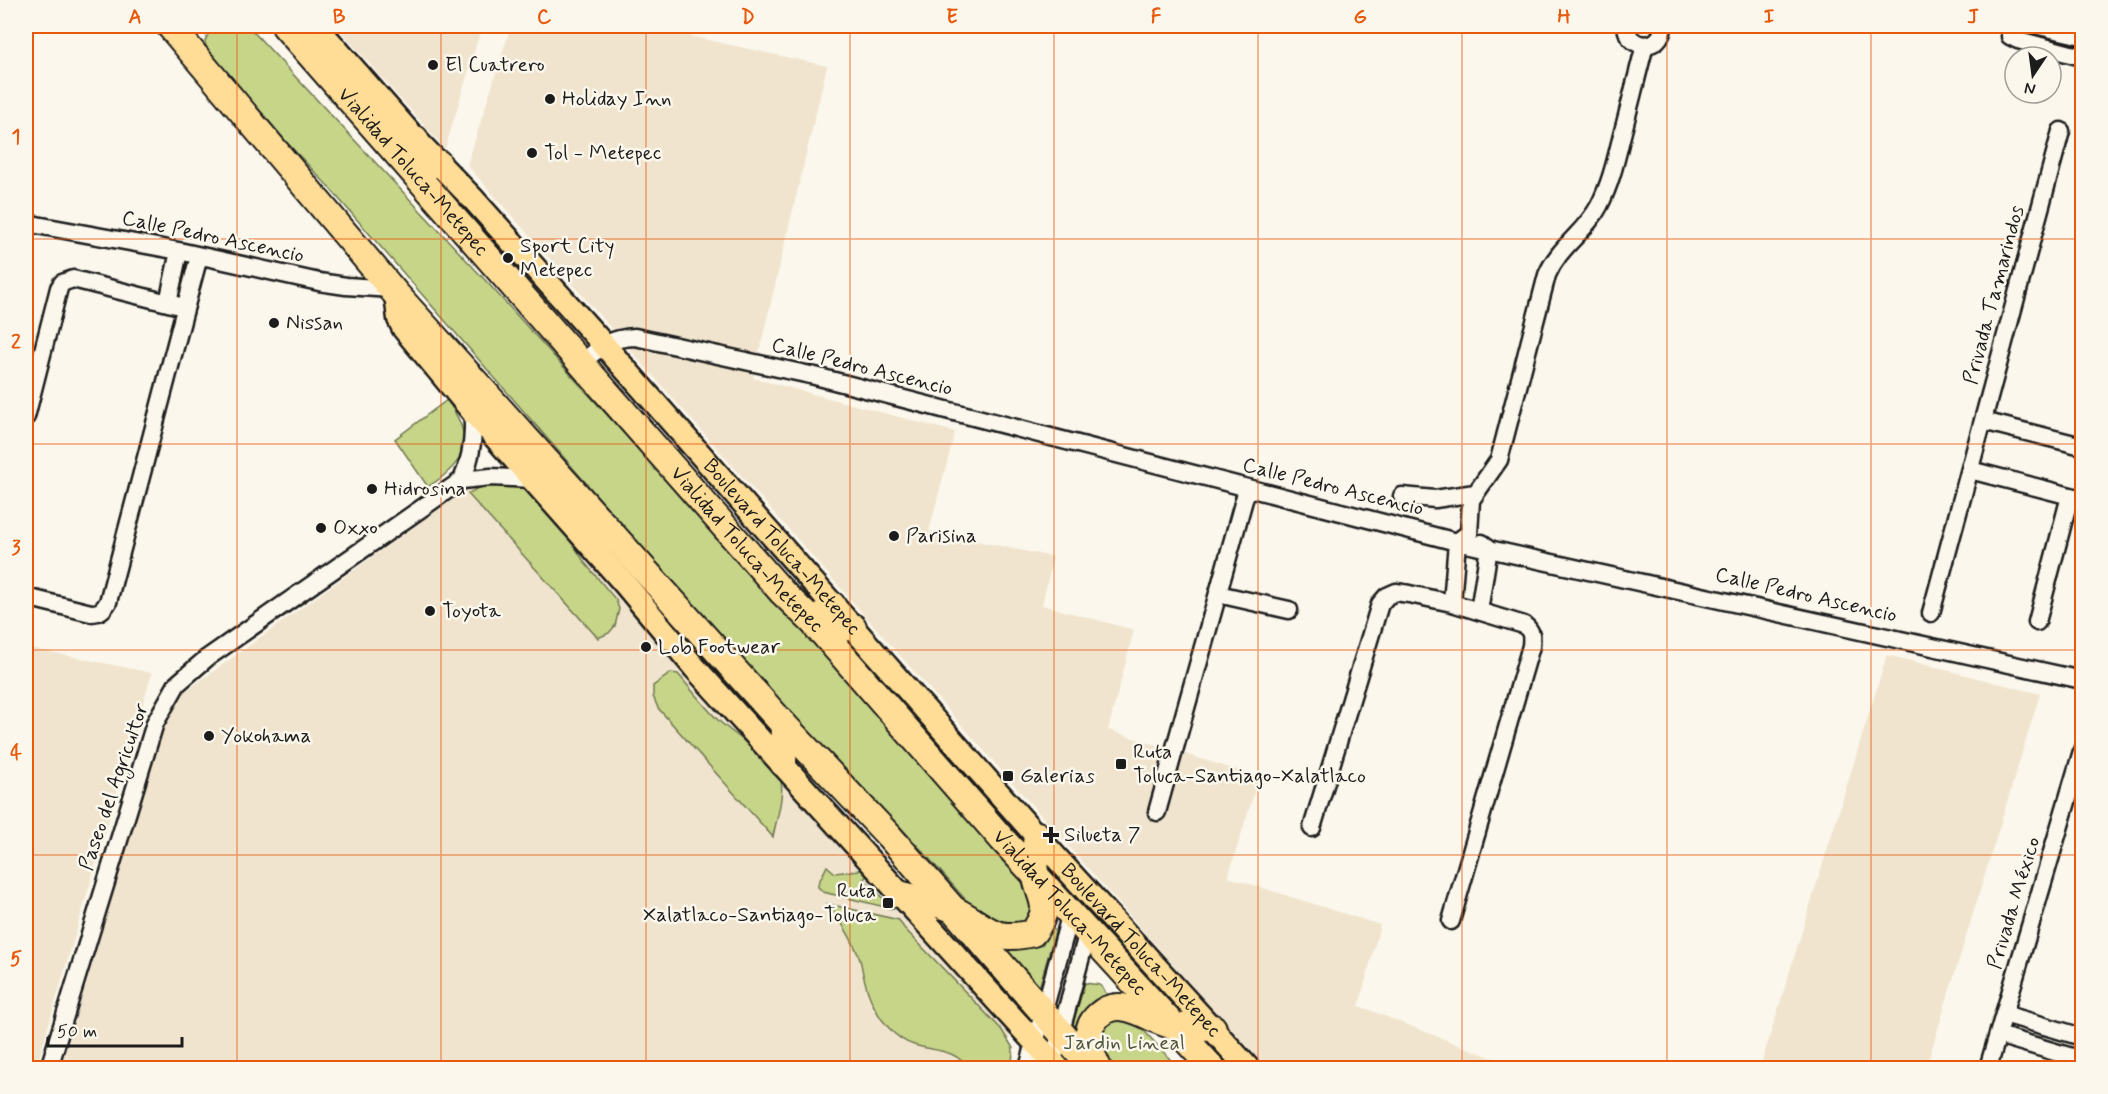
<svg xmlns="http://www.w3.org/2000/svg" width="2108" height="1094" viewBox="0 0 2108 1094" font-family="Mynerve,sans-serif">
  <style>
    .built { fill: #f0e4ce }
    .green { fill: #c6d588; stroke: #717852; stroke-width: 1.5 }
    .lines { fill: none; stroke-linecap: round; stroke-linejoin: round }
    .minor-casing { stroke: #1c1c1c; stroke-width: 21 }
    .major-casing { stroke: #1c1c1c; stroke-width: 27 }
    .highway-casing { stroke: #1c1c1c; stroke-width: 30 }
    .minor { stroke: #fbf7ec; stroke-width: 16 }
    .major { stroke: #ffdd96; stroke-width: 22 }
    .highway { stroke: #ffdd96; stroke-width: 26 }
    .grid { fill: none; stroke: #e8590c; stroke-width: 1.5; stroke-opacity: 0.55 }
    .poi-dot { fill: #1c1c1c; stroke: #fbf7ec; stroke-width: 2 }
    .labels { text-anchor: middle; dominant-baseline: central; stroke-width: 5; stroke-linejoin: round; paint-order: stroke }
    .poi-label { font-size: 21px; fill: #1c1c1c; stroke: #fbf7ec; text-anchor: start }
    .street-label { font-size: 21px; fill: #1c1c1c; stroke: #fbf7ec }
    .park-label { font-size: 21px; fill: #4f543c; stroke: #fbf7ec }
    .neatline { fill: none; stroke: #e8590c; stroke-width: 2 }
    .grid-label { font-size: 20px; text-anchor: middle; font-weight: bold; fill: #e8590c }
  </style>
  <rect width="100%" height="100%" fill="#fbf7ec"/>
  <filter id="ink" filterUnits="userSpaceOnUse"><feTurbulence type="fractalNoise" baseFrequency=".0167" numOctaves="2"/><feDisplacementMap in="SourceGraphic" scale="12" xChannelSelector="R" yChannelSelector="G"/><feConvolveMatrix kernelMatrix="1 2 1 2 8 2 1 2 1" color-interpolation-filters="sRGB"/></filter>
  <g filter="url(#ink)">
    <path class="built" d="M336 26H482L445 149Z
      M511 26H644L827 66 753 378 955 432 929 531 1053 557 1042 605 1134 630 1108 730 1259 777 1228 877 1380 925 1359 1006 1490 1057 1538 1068H1264L467 165Z
      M511 478 535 492 1009 1024 1010 1062 1008 1068H61L158 740 183 693 447 503 482 480Z
      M26 647 152 673 36 1068H26Z
      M1887 655 2040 694 1926 1068H1760Z"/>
    <path class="green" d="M212 26H248L486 281 1021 873 1037 908 1021 928 1008 930 973 908 918 846 727 645 326 184 208 59 205 41Z
      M447 400C476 441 468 461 428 487L395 439Z
      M486 483 518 485 527 490 568 536 585 563 616 600 619 609 615 626 609 633 598 638 468 494Z
      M671 673 678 674C691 689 704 706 718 720 733 735 778 761 781 781 784 798 776 820 773 837L658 708 653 696V686Z
      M827 866 835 873 868 869 870 872 864 879 893 909 823 892 818 887V884Z
      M828 904 899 920 904 928 1001 1029 1013 1048 1012 1068H967C957 1049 933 1051 914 1045 904 1042 895 1035 888 1027 876 1014 868 995 864 978 862 972 862 966 860 960 853 939 841 921 828 904Z
      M1049 921 1055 932 1039 988 997 948C1031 950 1029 949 1049 921Z
      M1085 983 1100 985 1112 1001 1086 1011 1070 1032Z
      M1117 1017 1136 1022 1178 1068H1113L1095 1039 1099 1024Z"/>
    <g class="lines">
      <defs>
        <path id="minor" d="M1626 26C1628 51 1662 51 1663 26
          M2010 26V36L2018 40 2082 57
          M2039 26 2082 36
          M26 223 179 251 319 282 346 286 392 289
          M168 303 179 251
          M581 363C601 347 609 338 635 337L815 376 1457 542 2082 680
          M26 417 59 288 62 283 73 279 184 307
          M1983 421 2082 446
          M1970 470 2082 499
          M462 480C472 457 475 436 472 411
          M1402 496 1435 499 1475 493
          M1469 534 1471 500 1499 460 1547 275C1559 246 1585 233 1599 206 1611 183 1616 159 1622 135 1630 105 1637 75 1645 45
          M1218 594 1289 610
          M26 597 91 613C100 613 103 610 108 602L199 256
          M1452 603 1457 542 1465 536
          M1479 611 1489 548 1482 543
          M1931 613 2061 131
          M2037 622 2070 496
          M1157 812 1247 489
          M1312 828 1380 604 1387 596 1396 592 1409 594 1452 603 1524 625C1532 631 1532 636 1531 646L1451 921
          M2004 1014 2082 1037
          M1998 1035 2082 1060
          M49 1068 155 723 177 684 207 658 462 480 491 477 532 479
          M1028 1068 1071 913
          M1051 1068 1088 931
          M1988 1068 2082 751"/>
        <g id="major">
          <path id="s1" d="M316 26 415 139 474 200 604 345 1032 831 1248 1068"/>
          <path d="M396 294 399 319 404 329 472 411 625 584 695 668 1058 1068"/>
        </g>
        <g id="highway">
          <path d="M170 26 396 294 784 725 889 836 1092 1068"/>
          <path id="s2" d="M285 26 782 592 815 624 1002 839 1212 1068"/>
          <path d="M409 165 415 139"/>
          <path d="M412 169 438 163"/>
          <path d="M815 624 832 605"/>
          <path d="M818 629 853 627"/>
          <path d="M783 763 784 725"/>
          <path d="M899 894C917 899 938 902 954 910 988 927 991 943 1033 933 1054 904 1039 901 1035 872 1033 861 1036 847 1037 835"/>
          <path d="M1098 1068C1095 1060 1089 1051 1088 1042 1087 1020 1105 1003 1127 1008 1143 1011 1158 1023 1175 1026 1187 1028 1200 1027 1213 1028"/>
        </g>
      </defs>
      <use href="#minor" class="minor-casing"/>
      <use href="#major" class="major-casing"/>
      <use href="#highway" class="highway-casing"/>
      <use href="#minor" class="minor"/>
      <use href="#major" class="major"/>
      <use href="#highway" class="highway"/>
    </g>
  </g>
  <path class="grid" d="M237 26V1068M441 26V1068M646 26V1068M850 26V1068M1054 26V1068M1258 26V1068M1462 26V1068M1667 26V1068M1871 26V1068M26 239H2082M26 444H2082M26 650H2082M26 855H2082"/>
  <g class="poi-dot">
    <circle cx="433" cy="65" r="6"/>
    <circle cx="550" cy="99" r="6"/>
    <circle cx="532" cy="153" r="6"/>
    <circle cx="508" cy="258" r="6"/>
    <circle cx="274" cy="323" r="6"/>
    <circle cx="372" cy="489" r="6"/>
    <circle cx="321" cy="528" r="6"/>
    <circle cx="894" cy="536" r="6"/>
    <circle cx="430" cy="611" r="6"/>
    <circle cx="646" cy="647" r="6"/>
    <circle cx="209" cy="736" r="6"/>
    <rect x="1115" y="758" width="12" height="12" rx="3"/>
    <rect x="1002" y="770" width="12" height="12" rx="3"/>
    <path d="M1048 826h6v6h6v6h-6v6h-6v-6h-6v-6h6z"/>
    <rect x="882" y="897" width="12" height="12" rx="3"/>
  </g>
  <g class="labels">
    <g class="poi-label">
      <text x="445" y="65">El Cuatrero</text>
      <text x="562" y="99">Holiday Inn</text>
      <text x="544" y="153">Tol - Metepec</text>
      <text x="520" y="246">Sport City<tspan x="520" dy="24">Metepec</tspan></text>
      <text x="286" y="323">Nissan</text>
      <text x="384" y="489">Hidrosina</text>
      <text x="333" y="528">Oxxo</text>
      <text x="906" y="536">Parisina</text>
      <text x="442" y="611">Toyota</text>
      <text x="658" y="647">Lob Footwear</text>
      <text x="221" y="736">Yokohama</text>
      <text x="1133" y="752">Ruta<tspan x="1133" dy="24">Toluca-Santiago-Xalatlaco</tspan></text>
      <text x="1020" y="776">Galerias</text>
      <text x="1064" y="835">Silueta 7</text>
      <text x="876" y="891" text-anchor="end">Ruta<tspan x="876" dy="24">Xalatlaco-Santiago-Toluca</tspan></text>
    </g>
    <g class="street-label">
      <text stroke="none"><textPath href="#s2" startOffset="194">Vialidad Toluca-Metepec</textPath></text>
      <text transform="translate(213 237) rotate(12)">Calle Pedro Ascencio</text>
      <text transform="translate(1994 295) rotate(-75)">Privada Tamarindos</text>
      <text transform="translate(862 367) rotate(14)">Calle Pedro Ascencio</text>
      <text transform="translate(1333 487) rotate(14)">Calle Pedro Ascencio</text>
      <text stroke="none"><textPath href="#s1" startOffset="699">Boulevard Toluca-Metepec</textPath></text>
      <text stroke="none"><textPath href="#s2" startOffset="698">Vialidad Toluca-Metepec</textPath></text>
      <text transform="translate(1806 595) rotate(13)">Calle Pedro Ascencio</text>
      <text transform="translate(114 787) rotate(-71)">Paseo del Agricultor</text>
      <text transform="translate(2014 903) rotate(-73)">Privada México</text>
      <text stroke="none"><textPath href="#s2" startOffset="1184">Vialidad Toluca-Metepec</textPath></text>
      <text stroke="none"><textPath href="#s1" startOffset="1239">Boulevard Toluca-Metepec</textPath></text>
    </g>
    <g class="park-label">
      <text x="1124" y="1043">Jardin Lineal</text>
    </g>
  </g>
  <rect width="2108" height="1094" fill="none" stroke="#fbf7ec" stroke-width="66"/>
  <g transform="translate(2033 75) rotate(193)"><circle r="28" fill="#fbf7ec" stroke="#a29f99" stroke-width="1.5"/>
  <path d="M0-4.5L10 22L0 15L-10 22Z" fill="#1c1c1c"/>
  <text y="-9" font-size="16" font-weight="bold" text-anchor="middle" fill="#1c1c1c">N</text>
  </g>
  <path d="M48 1037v9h134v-9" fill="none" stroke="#1c1c1c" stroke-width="3"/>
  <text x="57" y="1037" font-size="18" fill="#1c1c1c" stroke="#fbf7ec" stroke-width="4.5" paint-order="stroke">50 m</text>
  <rect x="33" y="33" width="2042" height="1028" class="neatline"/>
  <g class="grid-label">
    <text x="135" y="23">A</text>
    <text x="339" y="23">B</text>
    <text x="544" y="23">C</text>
    <text x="748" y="23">D</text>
    <text x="952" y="23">E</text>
    <text x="1156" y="23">F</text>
    <text x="1360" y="23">G</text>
    <text x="1564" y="23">H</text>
    <text x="1769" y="23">I</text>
    <text x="1973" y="23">J</text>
    <text x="16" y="143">1</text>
    <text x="16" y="348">2</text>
    <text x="16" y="554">3</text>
    <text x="16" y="759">4</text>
    <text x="16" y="965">5</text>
  </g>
</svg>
